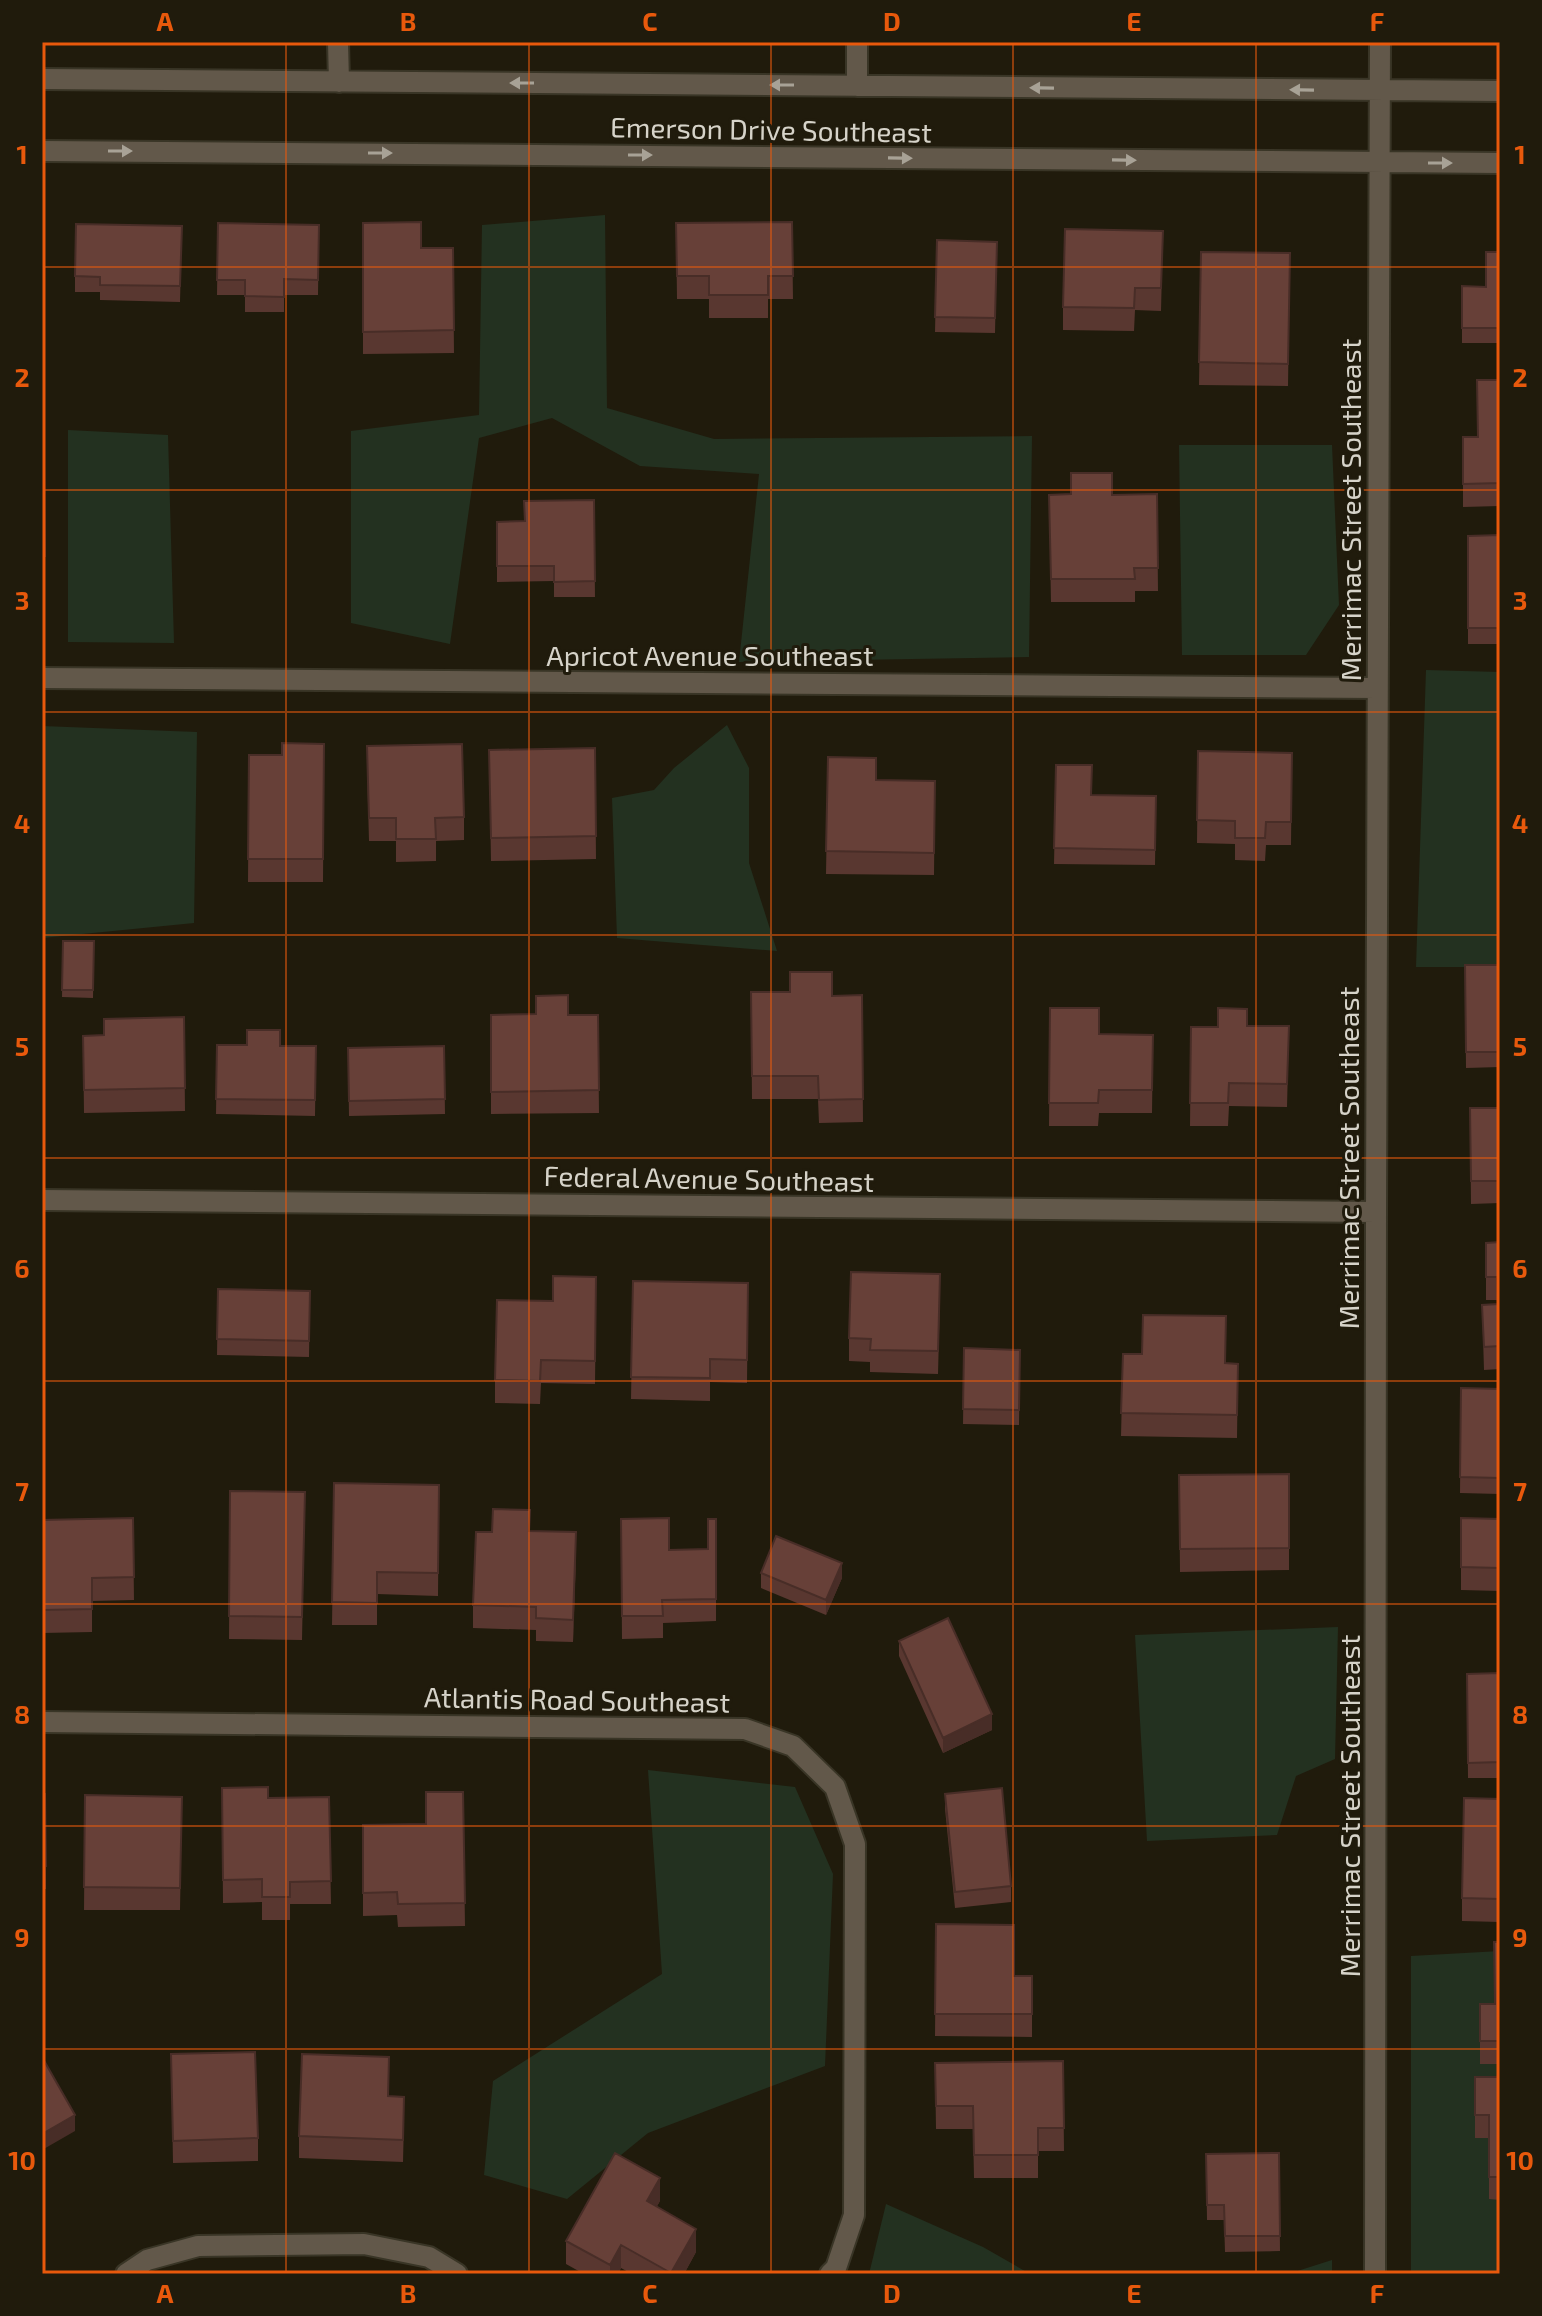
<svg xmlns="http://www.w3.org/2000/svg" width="1542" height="2316" viewBox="0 0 1542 2316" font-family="'Exo 2',sans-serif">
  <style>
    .green { fill: #233120 }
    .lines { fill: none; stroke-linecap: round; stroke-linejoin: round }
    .minor-casing { stroke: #393526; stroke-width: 24 }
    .minor { stroke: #62584a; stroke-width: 20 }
    .wall { fill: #593730 }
    .shaded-wall { fill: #482d27 }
    .building { fill: #674038; stroke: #482d27; stroke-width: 2 }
    .oneway { fill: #a8a296 }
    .grid { fill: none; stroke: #e8590c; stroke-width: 2; stroke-opacity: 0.55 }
    .labels { text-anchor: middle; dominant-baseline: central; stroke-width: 6; stroke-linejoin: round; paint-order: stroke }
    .street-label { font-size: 28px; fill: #d6d3c9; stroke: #201b0c }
    .neatline { fill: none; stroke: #e8590c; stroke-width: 3 }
    .grid-label { font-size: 26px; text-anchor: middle; font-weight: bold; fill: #e8590c }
  </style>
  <rect width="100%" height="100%" fill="#201b0c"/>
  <path class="green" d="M605 215 607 408 714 439 1032 436 1029 657 739 662 759 474 640 466 552 418 479 438 450 644 351 623V431L479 415 482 225Z
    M68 430 168 435 174 643 68 642Z
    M1179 445H1332L1339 605 1306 655H1182Z
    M1426 670 1500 672V967H1416Z
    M727 725 749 768V863L777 951 617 938 612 798 654 790 674 768Z
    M42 726 197 732 194 923 42 938Z
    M1338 1627 1335 1759 1296 1776 1277 1835 1147 1841 1135 1635Z
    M648 1770 795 1787 833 1874 825 2066 648 2133 567 2199 484 2175 493 2081 662 1974Z
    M1500 1951V2274H1411V1956Z
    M886 2204 983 2247 1030 2274H869Z
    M1332 2260V2274H1288Z"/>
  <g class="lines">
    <defs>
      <path id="minor" d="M338 42 339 82
        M857 42V86
        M42 79 1500 91
        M42 151 1500 163
        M42 678 1377 688
        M42 1200 1376 1212
        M42 1722 745 1729 793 1746 835 1787 855 1844 854 2215 836 2268 830 2274
        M126 2274 147 2260 198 2246 364 2244 429 2257 457 2274
        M1375 2274 1376 1212 1380 42"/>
    </defs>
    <use href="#minor" class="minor-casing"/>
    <use href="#minor" class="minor"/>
  </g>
  <path class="wall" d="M792 222 793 299H768V318H709V299H677L676 223Z
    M218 223 319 225 318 295H284V312H245V295H217Z
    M363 223 421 248H453L454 353 363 354Z
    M182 226 180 302 100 300V292H75V276Z
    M1163 231 1161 311 1135 310 1134 331 1063 330V307Z
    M937 240 997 242 995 333 935 332Z
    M1201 252 1290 253 1288 386 1199 385Z
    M1500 252V343H1462V286L1486 287Z
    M1500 380V506L1463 507V437H1478Z
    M42 462H44L45 579H42Z
    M1157 494 1158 591H1135V602H1051L1049 495Z
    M594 500 595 597H554V581L497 582V522L524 521Z
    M1500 535V644H1468V536Z
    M324 744 323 882H248L249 755H282Z
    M595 748 596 859 491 861 489 750Z
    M1198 751 1292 753 1291 845H1266L1265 861 1235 860V844L1197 843Z
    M828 757 876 780 935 781 934 875 826 874Z
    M1056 765 1091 795 1156 796 1155 865 1054 864Z
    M367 769 464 817V840L436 841V861L396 862V841H369Z
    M63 941H94L93 998 62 997Z
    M1465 965H1500V1067L1466 1068Z
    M751 992 832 996 862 995 863 1122 819 1123 818 1099H752Z
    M1050 1008 1099 1034 1153 1035 1152 1113H1099L1098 1126H1049Z
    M491 1015H598L599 1113 491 1114Z
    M184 1017 185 1111 84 1113 83 1036 104 1035Z
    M1289 1026 1287 1107 1229 1106 1228 1126H1190L1191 1027Z
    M217 1045 316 1046 315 1116 216 1114Z
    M444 1046 445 1114 349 1116 348 1048Z
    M1470 1108H1500V1203L1471 1204Z
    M1500 1242V1369L1484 1370 1482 1305 1497 1304V1300H1486V1243Z
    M633 1281 748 1283 747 1383 710 1382V1401L631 1399Z
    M218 1289 310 1291 309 1357 217 1355Z
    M940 1297 938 1374 870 1372V1362L849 1361V1338Z
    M596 1300 595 1384 541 1383 540 1404 495 1403V1380L553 1301Z
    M964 1348 1020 1350 1019 1425 963 1424Z
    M1123 1354 1238 1364 1237 1438 1121 1436Z
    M1461 1388 1500 1389V1494L1460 1493Z
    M1289 1474V1570L1180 1572 1179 1475Z
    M334 1483 439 1485 438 1596 377 1594V1625H332Z
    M230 1491 305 1492 302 1640 229 1639Z
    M133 1518 134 1600 92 1601V1632L42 1633V1520Z
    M1461 1518 1500 1519V1646V1591L1461 1590Z
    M621 1519 669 1550 708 1549 716 1519V1621L663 1623V1638L622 1639Z
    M530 1531 576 1555 573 1642 536 1641V1630L473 1628V1605L492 1532Z
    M761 1573 842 1578 826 1615 761 1588Z
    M899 1641 992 1730 943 1753 899 1656Z
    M1500 1673V1778H1468L1467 1674Z
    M222 1788 268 1798 329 1797 331 1904H290V1920H262V1902L223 1903Z
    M463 1792 465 1926 398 1927 397 1915 363 1916V1825L426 1824Z
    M42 1794H45L46 1889H42Z
    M945 1794 1011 1886V1902L955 1908 945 1809Z
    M85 1795 182 1797 180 1910H84Z
    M1500 1799V1922L1462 1921V1898Z
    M936 1924 1014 1976H1032V2037L935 2036Z
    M1500 1942V2064H1480V2004H1495Z
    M171 2054 258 2138V2161L173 2163Z
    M1063 2061 1064 2151H1038V2178H974L973 2129H936L935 2063Z
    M1475 2077H1500V2200L1489 2199V2138H1475Z
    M389 2080V2096L404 2120 403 2162 299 2158V2136Z
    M1279 2153 1280 2251 1225 2252 1224 2220H1207L1206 2154Z
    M660 2201 657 2206 696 2252 684 2274H632L621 2268 618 2274H584L566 2264V2241Z"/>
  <path class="shaded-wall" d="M576 1532V1555L573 1642V1620Z
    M842 1563V1578L826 1615V1600Z
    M992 1714V1730L943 1753V1738Z
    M75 2115V2131L42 2150V2134Z
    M660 2178V2201L647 2224V2201Z
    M696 2229V2252L684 2274H671Z
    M621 2245V2268L618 2274H610V2265Z"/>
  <path class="building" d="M421 222V248H453L454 330 363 332V223Z
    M792 222 793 276H768V295H709V276H677L676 223Z
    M218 223 319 225 318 280 284 279V297L245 296V280H217Z
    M76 224 182 226 180 286 100 285V277L75 276Z
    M1065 229 1163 231 1161 288H1135L1134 308 1063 307Z
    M937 240 997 242 995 318 935 317Z
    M1201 252 1290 253 1288 364 1199 362Z
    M1486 252H1500V328H1462V286L1486 287Z
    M1477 380H1500V483L1463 484V437H1478Z
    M42 462H44L45 556H42Z
    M1071 473H1112V495L1157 494 1158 568H1134L1135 579H1051L1049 495 1071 494Z
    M594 500 595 581 554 582V566H497V522L525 521 524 501Z
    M1500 535V628H1468V536Z
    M282 743 324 744 323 859H248L249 755H282Z
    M462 744 464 817 435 818 436 839H396V818H369L367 746Z
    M595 748 596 836 491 838 489 750Z
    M1198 751 1292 753 1291 822H1266L1265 838H1235V821L1197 820Z
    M828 757 876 758V780L935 781 934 853 826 851Z
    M1056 765H1092L1091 795 1156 796 1155 850 1054 848Z
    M63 941H94L93 990H62Z
    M1465 965H1500V1052H1466Z
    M790 972H832V996L862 995 863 1099 819 1100 818 1076H752L751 992H790Z
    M568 995V1015H598L599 1090 491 1092V1015L536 1014V996Z
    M1050 1008H1099V1034L1153 1035 1152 1090H1099L1098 1103H1049Z
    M1218 1008 1247 1009V1026H1289L1287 1084 1229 1083 1228 1103H1190L1191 1027H1218Z
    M184 1017 185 1088 84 1090 83 1036 104 1035V1019Z
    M247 1030H280V1046H316L315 1100 216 1099 217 1045H247Z
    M444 1046 445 1099 349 1101 348 1048Z
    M1470 1108H1500V1181H1471Z
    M1500 1242V1346L1484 1347 1482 1305 1498 1304 1497 1277H1486V1243Z
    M851 1272 940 1274 938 1351 870 1350 871 1339 849 1338Z
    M553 1276 596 1277 595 1361 541 1360 540 1381 495 1380 497 1300 553 1301Z
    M633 1281 748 1283 747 1360 710 1359V1378L631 1377Z
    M218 1289 310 1291 309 1341 217 1339Z
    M1143 1315 1226 1316 1225 1363 1238 1364 1237 1415 1121 1413 1123 1354H1142Z
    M964 1348 1020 1350 1019 1410 963 1409Z
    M1461 1388 1500 1389V1478L1460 1477Z
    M1289 1474V1548L1180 1549 1179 1475Z
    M334 1483 439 1485 438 1573 377 1572V1603L332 1602Z
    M230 1491 305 1492 302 1617 229 1616Z
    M493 1509 530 1510 529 1531 576 1532 573 1620 536 1618V1607L473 1605 476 1532H492Z
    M133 1518 134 1577 92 1578V1609L42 1610V1520Z
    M669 1518V1550L708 1549V1519H716V1599L662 1600 663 1616H622L621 1519Z
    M1461 1518 1500 1519V1568L1461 1567Z
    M776 1536 842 1563 826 1600 761 1573Z
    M948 1618 992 1714 943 1738 899 1641Z
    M1500 1673V1762L1468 1763 1467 1674Z
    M268 1787V1798L329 1797 331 1881 290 1882V1897H262V1879L223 1880 222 1788Z
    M1002 1788 1011 1886 955 1892 945 1794Z
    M426 1792H463L465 1903 398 1904 397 1892 363 1893V1825L426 1824Z
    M42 1794H45L46 1866H42Z
    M85 1795 182 1797 180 1888 84 1887Z
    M1464 1798 1500 1799V1899L1462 1898Z
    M936 1924 1014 1925V1976H1032V2014H935Z
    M1494 1942H1500V2041H1480V2004H1495Z
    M255 2052 258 2138 173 2141 171 2054Z
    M302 2054 389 2057 388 2096 404 2097 403 2140 299 2136Z
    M42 2057 75 2115 42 2134Z
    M1063 2061 1064 2128H1038V2155H974L973 2106H936L935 2063Z
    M1475 2077H1500V2177H1489V2115H1475Z
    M615 2153 660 2178 647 2201 696 2229 671 2273 621 2245 610 2265 566 2241Z
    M1279 2153 1280 2236H1225L1224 2205H1207L1206 2154Z"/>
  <defs><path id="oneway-solid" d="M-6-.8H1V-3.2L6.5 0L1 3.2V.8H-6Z" transform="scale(2)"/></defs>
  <g class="oneway">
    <use href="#oneway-solid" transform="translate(522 83) rotate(-180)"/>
    <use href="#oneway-solid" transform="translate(782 85) rotate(-180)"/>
    <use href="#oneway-solid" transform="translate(1042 88) rotate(-179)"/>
    <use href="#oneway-solid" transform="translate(1302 90) rotate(-179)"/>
    <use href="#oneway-solid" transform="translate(120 151)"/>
    <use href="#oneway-solid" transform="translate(380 153)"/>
    <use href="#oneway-solid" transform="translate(640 155)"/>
    <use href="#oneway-solid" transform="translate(900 158) rotate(1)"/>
    <use href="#oneway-solid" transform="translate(1124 160) rotate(1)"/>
    <use href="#oneway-solid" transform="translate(1440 163)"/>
  </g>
  <path class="grid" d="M286 42V2274M529 42V2274M771 42V2274M1013 42V2274M1256 42V2274M42 267H1500M42 490H1500M42 712H1500M42 935H1500M42 1158H1500M42 1381H1500M42 1604H1500M42 1826H1500M42 2049H1500"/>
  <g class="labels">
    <g class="street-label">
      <text transform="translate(771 129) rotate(1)">Emerson Drive Southeast</text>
      <text transform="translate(1350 510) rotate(-90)">Merrimac Street Southeast</text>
      <text x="710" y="655">Apricot Avenue Southeast</text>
      <text transform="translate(1348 1158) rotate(-90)">Merrimac Street Southeast</text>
      <text transform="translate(709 1178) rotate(1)">Federal Avenue Southeast</text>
      <text transform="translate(577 1699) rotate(1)">Atlantis Road Southeast</text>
      <text transform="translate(1349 1806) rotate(-90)">Merrimac Street Southeast</text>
    </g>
  </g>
  <rect width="1542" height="2316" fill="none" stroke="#201b0c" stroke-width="88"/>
  <rect x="44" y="44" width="1454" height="2228" class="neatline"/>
  <g class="grid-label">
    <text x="165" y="31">A</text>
    <text x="408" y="31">B</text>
    <text x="650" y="31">C</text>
    <text x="892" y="31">D</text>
    <text x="1134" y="31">E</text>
    <text x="1377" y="31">F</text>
    <text x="22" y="164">1</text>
    <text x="1520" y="164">1</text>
    <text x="22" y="387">2</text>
    <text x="1520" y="387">2</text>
    <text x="22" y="610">3</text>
    <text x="1520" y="610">3</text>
    <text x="22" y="833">4</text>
    <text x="1520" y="833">4</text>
    <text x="22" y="1056">5</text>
    <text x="1520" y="1056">5</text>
    <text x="22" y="1278">6</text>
    <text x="1520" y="1278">6</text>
    <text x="22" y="1501">7</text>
    <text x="1520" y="1501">7</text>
    <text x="22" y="1724">8</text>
    <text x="1520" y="1724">8</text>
    <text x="22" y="1947">9</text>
    <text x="1520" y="1947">9</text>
    <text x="22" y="2170">10</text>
    <text x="1520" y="2170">10</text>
    <text x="165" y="2303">A</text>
    <text x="408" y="2303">B</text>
    <text x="650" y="2303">C</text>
    <text x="892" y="2303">D</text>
    <text x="1134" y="2303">E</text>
    <text x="1377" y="2303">F</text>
  </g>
</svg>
